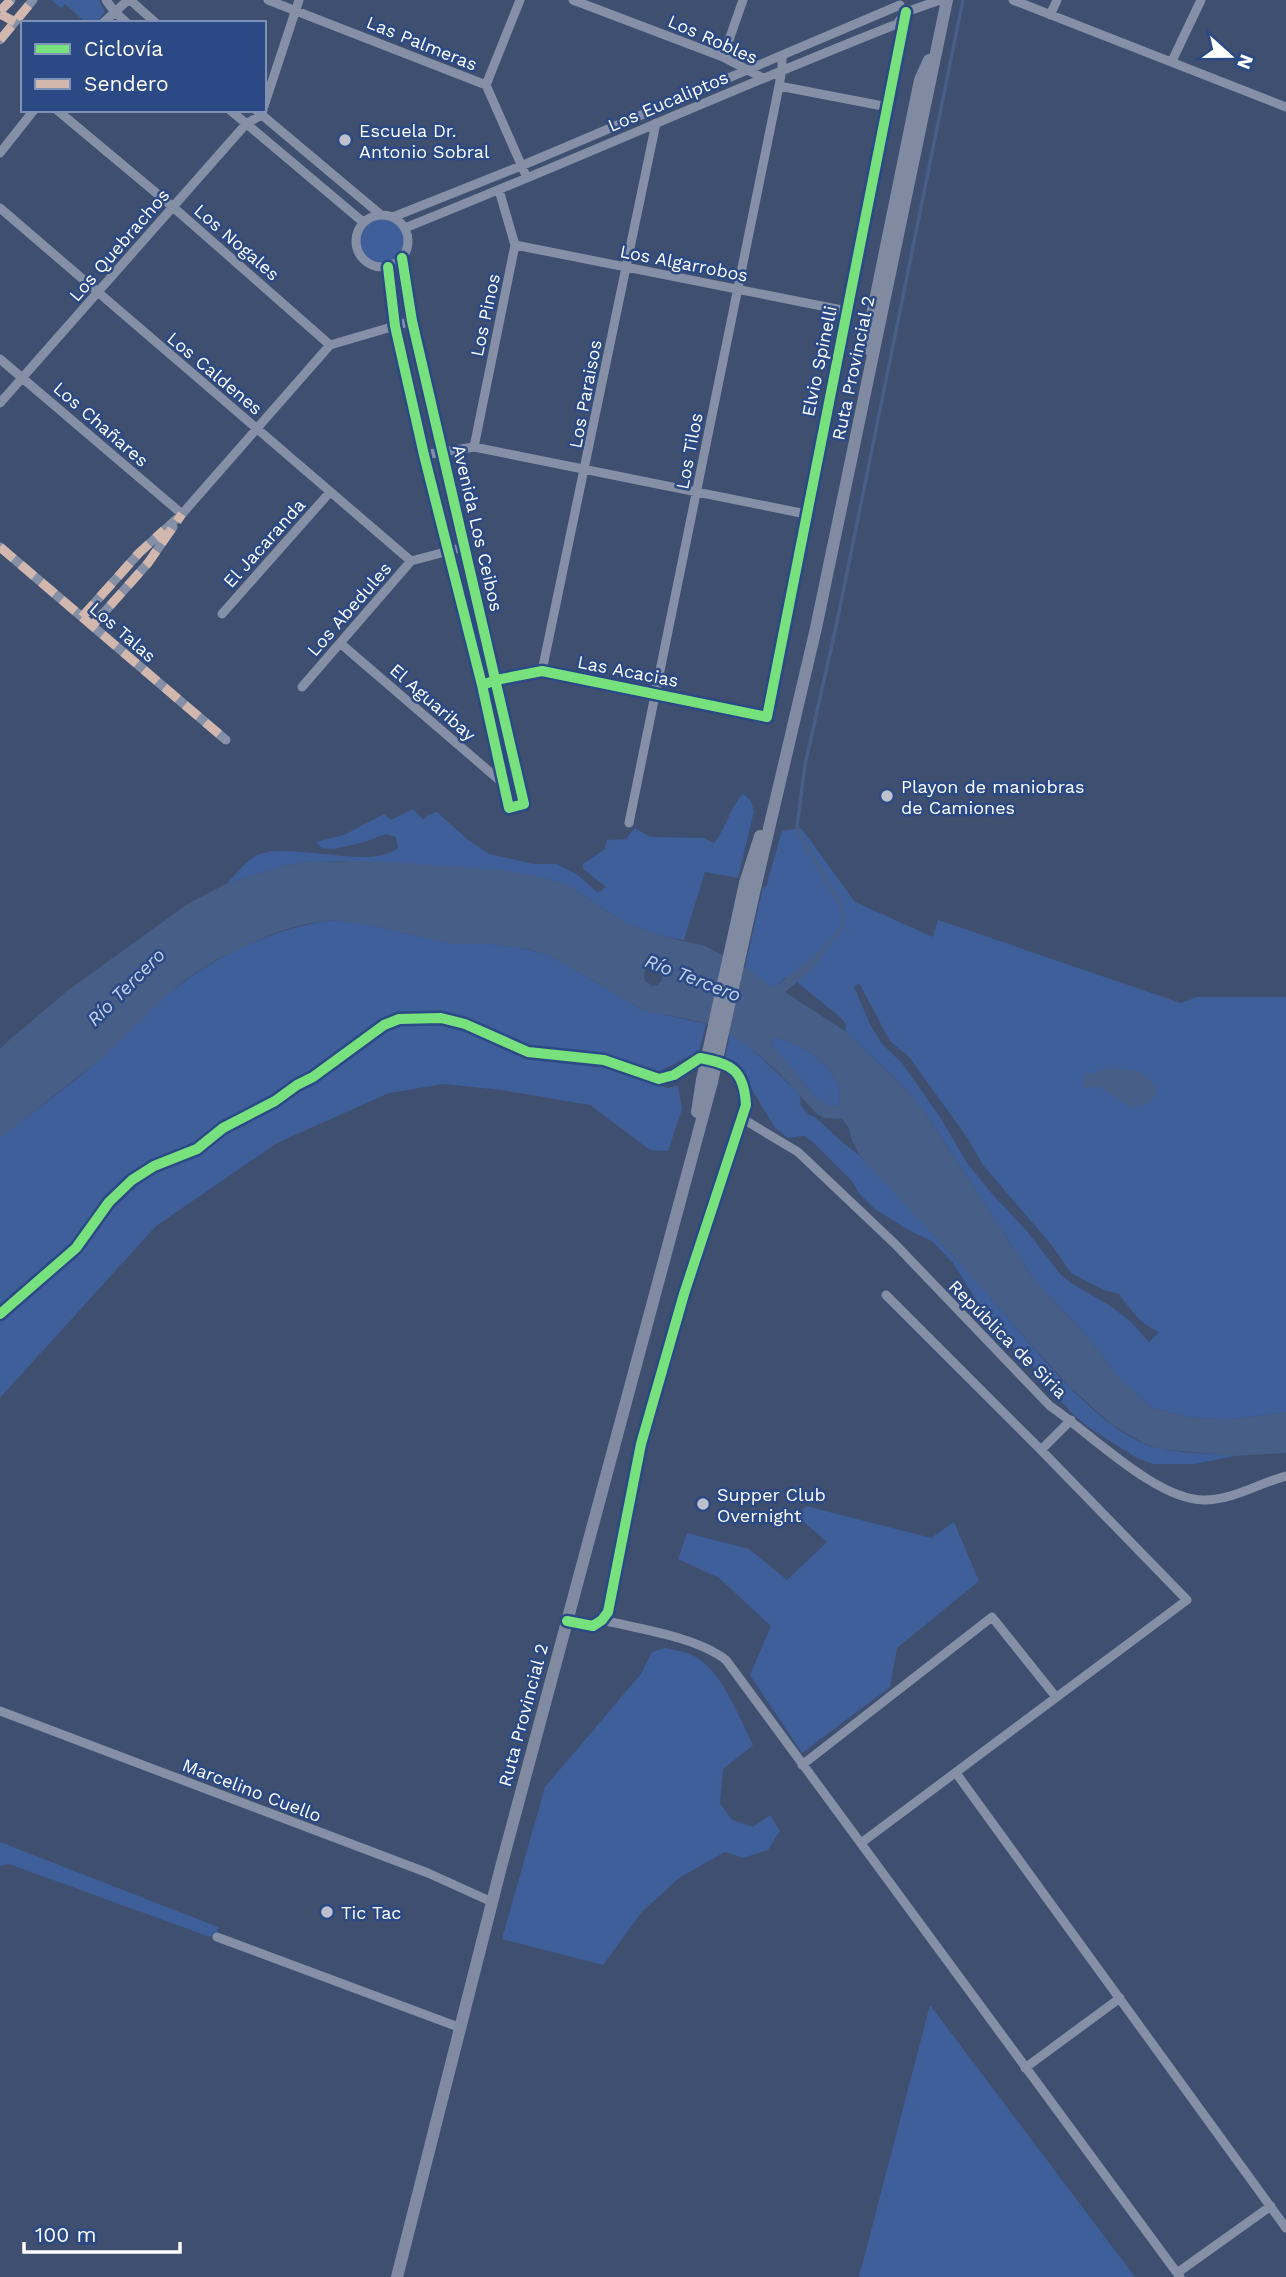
<svg xmlns="http://www.w3.org/2000/svg" width="1286" height="2277" viewBox="0 0 1286 2277" font-family="'Work Sans',sans-serif">
  <style>
    .green { fill: #3f5f9a; fill-rule: evenodd }
    .water { fill: #475e87; fill-rule: evenodd }
    .lines { fill: none; stroke-linecap: round; stroke-linejoin: round }
    .stream { stroke: #475e87; stroke-width: 3.5 }
    .minor { stroke: #8590a6; stroke-width: 9 }
    .secondary { stroke: #808ba2; stroke-width: 12 }
    .secondary-bridge { stroke: #808ba2; stroke-width: 12 }
    .quiet { stroke: #d1b7ad; stroke-width: 9; stroke-dasharray: 18 9; stroke-linecap: butt }
    .cycleway-casing { stroke: #2a4985; stroke-width: 15 }
    .cycleway { stroke: #77e17e; stroke-width: 10 }
    .poi-dot { fill: #bcc1cd; stroke: #2a4985; stroke-width: 2.5 }
    .labels { text-anchor: middle; dominant-baseline: central; stroke-width: 5; stroke-linejoin: round; paint-order: stroke }
    .street-label { font-size: 18px; fill: #fff; stroke: #2a4985 }
    .poi-label { font-size: 18px; fill: #fff; stroke: #2a4985; text-anchor: start }
    .water-label { font-size: 19px; font-style: italic; fill: #c1d2ee; stroke: #2a4985 }
  </style>
  <rect width="100%" height="100%" fill="#3f4f70"/>
  <path class="green" d="M51 0H99L105 12 96 23H86L65 4 61 8Z
    M356 241a26 26 0 1 1 52 0a26 26 0 1 1-52 0Z
    M743 794 751 801 754 811 738 878 705 872 684 940 666 937 627 924 569 886 541 877 344 861H310L283 866 226 884C235 876 247 859 258 855 292 841 370 871 398 848L396 837 386 834 361 843 333 849 322 848 316 842 344 835 384 814 391 820 413 809 423 820 428 815 437 812 468 840 489 854 534 864H556L578 875 598 893 606 887 583 869V864L605 849 607 840 626 839 635 828 650 837 703 838 714 843C727 828 729 808 743 794Z
    M801 828 855 902 933 937 938 920 1181 1003 1197 997H1286V1412L1229 1420 1187 1417 1153 1408 1142 1399 1116 1375 1089 1338 1034 1280 928 1117 906 1089 845 1031 846 1024 840 1017 797 982 785 978 775 987 768 985 745 967 763 887H766L782 831ZM859 983 890 1041 909 1057 967 1137 983 1165 1054 1248 1071 1273 1104 1290 1119 1294C1131 1310 1140 1324 1159 1332L1149 1342 1132 1323 1112 1307 1071 1283 1061 1275 1026 1230 993 1195 967 1163 940 1117 901 1062 881 1043 870 1024 854 987Z
    M331 920 364 924 453 944H490L526 949 549 955 643 1010 706 1024 699 1051 645 1079 667 1088 678 1086 682 1109 668 1151 650 1150 590 1105 502 1090 443 1084 389 1093 277 1143 156 1226 0 1398V1138C33 1111 69 1087 101 1058 121 1040 139 1020 159 1002 208 958 266 931 331 920Z
    M730 1033 747 1044 800 1095 801 1106 809 1115 815 1117 842 1142 860 1156C903 1199 944 1244 984 1290 1026 1337 1083 1415 1140 1442 1168 1455 1205 1452 1235 1456L1194 1464H1153L1137 1458 1088 1427 1073 1414 1059 1399 1051 1383 994 1328 953 1263 932 1241 910 1231 875 1209 859 1193 852 1181 813 1142 804 1136 788 1138 775 1128 741 1071 725 1059Z
    M775 1038C801 1041 851 1075 838 1106L831 1107 816 1098 771 1044 772 1039Z
    M806 1506 931 1538 954 1522 979 1581 897 1648 890 1687 802 1753 750 1675 771 1626 719 1578 678 1559 687 1533 749 1549 787 1580 827 1542 797 1516Z
    M665 1648C673 1650 683 1651 692 1655 721 1668 739 1717 753 1745L723 1769 720 1803 732 1820 753 1827 770 1815 780 1831 768 1850 743 1858 725 1852 679 1878 641 1913 603 1965 502 1939 545 1787 641 1674 652 1652Z
    M0 1842 218 1927 217 1933 210 1937 9 1864 0 1866Z
    M930 2005 1135 2277H859Z"/>
  <path class="water" d="M310 861 389 862 503 870 541 877 569 886 627 924 666 937 705 946 745 967 768 985 775 987 816 954 828 941 831 944 812 970 785 992 845 1031 906 1089 928 1117 1034 1280 1089 1338 1116 1375 1142 1399 1153 1408 1187 1417 1229 1420 1286 1412V1453L1235 1456 1160 1449 1143 1443 1111 1424 1071 1388 1034 1348 984 1290 860 1156 851 1138 849 1128 842 1119 824 1118 817 1114C785 1080 752 1039 707 1024 686 1017 664 1016 643 1010L549 955 527 949 490 944H453L364 924 331 920 306 924 277 932 254 942 216 960 186 979 158 1003 101 1059 0 1138V1049L7 1042 67 991 189 903 226 884 283 866ZM650 966C658 967 663 971 662 980L657 986H653L645 981 644 972ZM775 1038C801 1041 851 1075 838 1106L831 1107 816 1098 771 1044 772 1039Z
    M1106 1068 1140 1071 1157 1087C1154 1107 1145 1102 1132 1109L1129 1105C1114 1100 1101 1080 1086 1089L1082 1086 1084 1081 1083 1076 1088 1072 1091 1075Z"/>
  <g class="lines">
    <path class="stream" d="M797 826 799 835 840 903C847 923 842 930 828 944
      M797 827 805 765 837 622 963 0"/>
    <path class="minor" d="M106 0 114 11 127 23
      M130 0 156 23
      M268 0 486 85
      M520 0 486 85 527 178
      M573 0 723 57 763 78
      M1013 0 1286 107
      M0 11 11 0
      M0 14 15 22
      M1050 15 1057 0
      M103 23 128 0
      M0 40 33 0
      M782 55V69L779 86 888 107
      M723 57 743 0
      M1172 61 1201 0
      M264 106 299 0
      M57 110 173 207 330 345
      M230 110 363 222
      M256 110 381 215
      M0 153 34 110
      M0 208 411 561
      M356 241a26 26 0 1 1 52 0a26 26 0 1 1-52 0Z
      M393 217 521 166 900 5
      M405 228C570 162 732 89 897 24L906 12 940 0
      M515 245 847 311
      M388 267 395 326 424 455 482 685 509 808 524 804 412 321 402 258
      M0 359 182 514
      M0 403 246 124 261 115 263 110
      M474 447 515 245 499 190
      M424 455 474 447 806 514
      M0 547 226 740
      M222 614 330 492
      M82 617 139 553 182 514 330 345 412 321
      M92 626 148 563 173 527
      M340 643 505 785
      M542 671 656 123
      M482 685 496 680 542 671 767 717 906 12
      M302 687 411 561 464 547
      M629 823 779 86
      M743 1119 798 1152 895 1244 1050 1406C1090 1433 1156 1500 1204 1500 1233 1500 1259 1483 1286 1476
      M886 1295 1041 1450
      M0 1314 76 1248 109 1202 132 1180 154 1166 197 1149 223 1128 275 1101 297 1085 313 1077 384 1025 399 1019 441 1018 465 1024 528 1052 604 1060 659 1079 674 1075 700 1058
      M602 1620C640 1629 697 1637 726 1660L1180 2277
      M567 1621 593 1626 602 1620 608 1612 641 1444 684 1294 746 1105C745 1085 740 1073 723 1062
      M0 1711 428 1873 492 1902
      M802 1765 992 1617 1056 1697
      M956 1773 1286 2228
      M861 1843 1187 1600 1041 1450 1071 1420
      M217 1937 461 2028
      M1025 2068 1120 1998
      M1177 2273 1271 2206"/>
    <path class="secondary" d="M870 350 869 330 920 80 929 60
      M745 883 760 836
      M756 884 816 628 947 0
      M697 1112 702 1080
      M397 2277 501 1867 712 1082"/>
    <path class="secondary-bridge" d="M702 1080 745 883
      M712 1082 756 884"/>
    <path class="quiet" d="M0 11 11 0
      M0 14 15 22
      M0 40 33 0
      M0 547 226 740
      M82 617 139 553 164 530
      M92 626 148 563 182 514"/>
    <defs>
      <path id="cycleway" d="M388 267 395 326 424 455 482 685 509 808 524 804 412 321 402 258
        M485 684 496 680 542 671 767 717 906 12
        M0 1314 76 1248 109 1202 132 1180 154 1166 197 1149 223 1128 275 1101 297 1085 313 1077 384 1025 399 1019 441 1018 465 1024 528 1052 604 1060 659 1079 674 1075 700 1058C732 1064 744 1070 746 1105L684 1294 641 1444 608 1612 602 1620 593 1626 567 1621"/>
    </defs>
    <use href="#cycleway" class="cycleway-casing"/>
    <use href="#cycleway" class="cycleway"/>
  </g>
  <g class="poi-dot">
    <circle cx="345" cy="140" r="7"/>
    <circle cx="887" cy="796" r="7"/>
    <circle cx="703" cy="1504" r="7"/>
    <circle cx="327" cy="1912" r="7"/>
  </g>
  <g class="labels">
    <g class="street-label">
      <text transform="translate(713 39) rotate(24)">Los Robles</text>
      <text transform="translate(422 43) rotate(22)">Las Palmeras</text>
      <text transform="translate(668 101) rotate(-23)">Los Eucaliptos</text>
      <text transform="translate(237 242) rotate(41)">Los Nogales</text>
      <text transform="translate(119 245) rotate(-49)">Los Quebrachos</text>
      <text transform="translate(684 263) rotate(11)">Los Algarrobos</text>
      <text transform="translate(485 315) rotate(-78)">Los Pinos</text>
      <text transform="translate(819 361) rotate(-78)">Elvio Spinelli</text>
      <text transform="translate(853 368) rotate(-78)">Ruta Provincial 2</text>
      <text transform="translate(215 373) rotate(40)">Los Caldenes</text>
      <text transform="translate(585 394) rotate(-79)">Los Paraisos</text>
      <text transform="translate(101 424) rotate(41)">Los Chañares</text>
      <text transform="translate(689 451) rotate(-79)">Los Tilos</text>
      <text transform="translate(478 528) rotate(77)">Avenida Los Ceibos</text>
      <text transform="translate(264 543) rotate(-48)">El Jacaranda</text>
      <text transform="translate(349 609) rotate(-49)">Los Abedules</text>
      <text transform="translate(123 632) rotate(41)">Los Talas</text>
      <text transform="translate(628 671) rotate(11)">Las Acacias</text>
      <text transform="translate(433 702) rotate(41)">El Aguaribay</text>
      <text transform="translate(1008 1339) rotate(45)">República de Siria</text>
      <text transform="translate(523 1715) rotate(-75)">Ruta Provincial 2</text>
      <text transform="translate(252 1790) rotate(21)">Marcelino Cuello</text>
    </g>
    <g class="poi-label">
      <text x="359" y="130">Escuela Dr.<tspan x="359" dy="21">Antonio Sobral</tspan></text>
      <text x="901" y="786">Playon de maniobras<tspan x="901" dy="21">de Camiones</tspan></text>
      <text x="717" y="1494">Supper Club<tspan x="717" dy="21">Overnight</tspan></text>
      <text x="341" y="1912">Tic Tac</text>
    </g>
    <g class="water-label">
      <text transform="translate(693 978) rotate(21)">Río Tercero</text>
      <text transform="translate(126 987) rotate(-45)">Río Tercero</text>
    </g>
  </g>
  <rect x="21" y="21" width="245" height="91" fill="#2a4985" stroke="#7f92b6" stroke-width="2"/>
  <rect x="35" y="44" width="35" height="10" fill="#77e17e" stroke="#7f92b6" stroke-width="2"/>
  <text x="84" y="56" font-size="21" fill="#ffffff">Ciclovía</text>
  <rect x="35" y="79" width="35" height="10" fill="#d1b7ad" stroke="#7f92b6" stroke-width="2"/>
  <text x="84" y="91" font-size="21" fill="#ffffff">Sendero</text>
  <g transform="translate(1230 56) rotate(111)" stroke="#2a4985" stroke-width="5" paint-order="stroke">
  <path d="M0-5L12 26L0 18L-12 26Z" fill="#ffffff"/>
  <text y="-10" font-size="19" font-weight="bold" text-anchor="middle" fill="#ffffff">N</text>
  </g>
  <path d="M24 2242v10h156v-10" fill="none" stroke="#ffffff" stroke-width="3.5"/>
  <text x="35" y="2242" font-size="21" fill="#ffffff" stroke="#2a4985" stroke-width="5" paint-order="stroke">100 m</text>
</svg>
